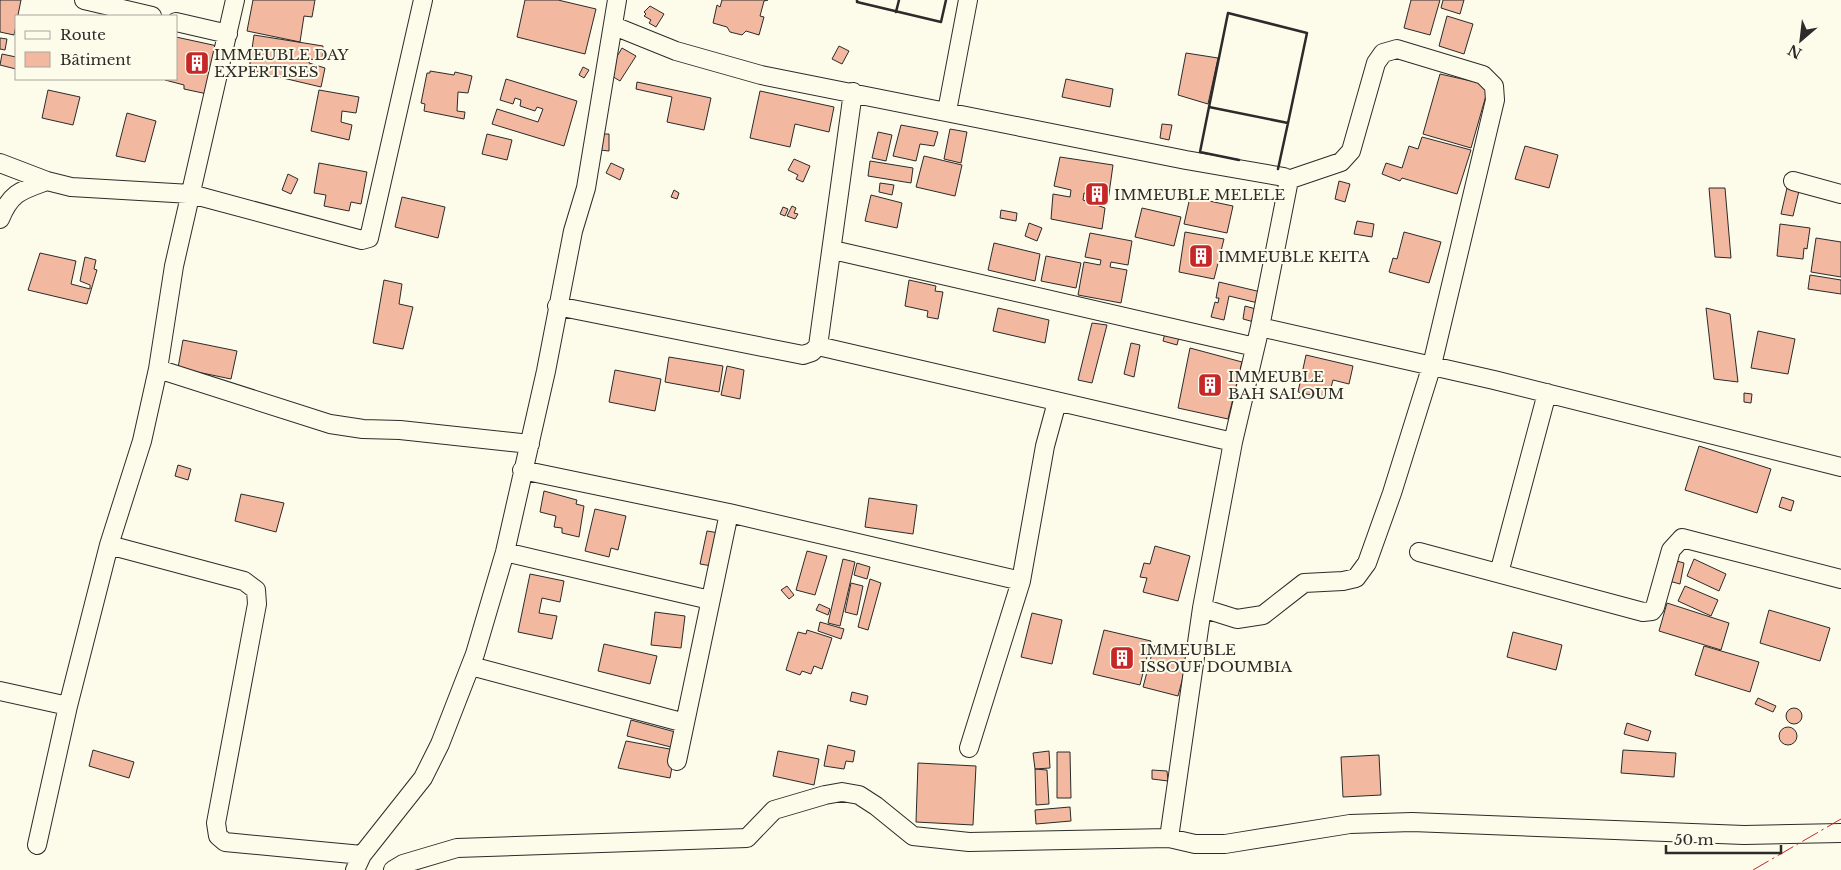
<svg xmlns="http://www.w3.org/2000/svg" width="1841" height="870" viewBox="0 0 1841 870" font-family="'Libre Baskerville',serif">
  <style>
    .building { fill: #f2b8a0; stroke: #2b2b2b }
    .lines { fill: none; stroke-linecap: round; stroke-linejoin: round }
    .minor-casing { stroke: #2b2b2b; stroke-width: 20 }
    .minor { stroke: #fdfbea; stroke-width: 18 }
    .wall { stroke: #2b2b2b; stroke-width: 2.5 }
    .power { stroke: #c62828; stroke-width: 1; stroke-dasharray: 18 4 2.5 4; stroke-linecap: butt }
    .labels { text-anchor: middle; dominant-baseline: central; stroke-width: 4; stroke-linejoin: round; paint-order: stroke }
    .poi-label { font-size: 15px; fill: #2b2b2b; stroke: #fdfbea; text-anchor: start }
  </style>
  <rect width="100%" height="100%" fill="#fdfbea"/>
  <path class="building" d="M0 0H21L14 35 0 32Z
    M253 0H315L312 17 304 16 300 42 247 31Z
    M525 0H558L596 9 585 54 517 37Z
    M722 0H768L764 1 760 16 764 17 759 35 746 31 742 35 730 32 727 27 713 23 717 5 720 7Z
    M1411 0H1440L1430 35 1404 28Z
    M1443 0H1464L1460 14 1441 8Z
    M650 6 664 14 656 27 649 23 651 20 644 16 646 14 644 12Z
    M1447 16 1473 24 1464 54 1439 46Z
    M254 35 323 46 322 61 310 59 309 63 325 68 321 87 249 70Z
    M176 37 222 47 212 95 184 89V85L165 80 176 79Z
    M0 38 7 39 5 50 0 49Z
    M839 46 849 51 842 64 832 59Z
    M622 48 636 56 620 81 607 73Z
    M1186 53 1218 58 1208 104 1178 95Z
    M2 54 16 57V69L0 65Z
    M583 67 589 70 584 78 579 75Z
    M430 71 454 75 455 72 472 76 468 93 458 92 457 111 465 112 464 119 424 111 425 104 421 103 427 73H430Z
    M1440 74 1489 85 1471 148 1423 134Z
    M506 79 577 101 564 146 492 124 497 109 538 122 543 109 537 107 535 111 520 106 521 100 515 98 513 104 500 100Z
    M1066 79 1113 89 1110 107 1062 97Z
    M637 82 711 98 704 130 667 122 672 97 636 89Z
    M48 90 80 97 73 125 42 118Z
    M319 90 359 97 356 113 342 111 341 122 352 125 349 140 311 131Z
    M760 91 834 107 829 132 795 124 790 147 750 138Z
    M127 113 156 121 145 162 116 156Z
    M1162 124 1172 125 1169 140 1160 138Z
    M901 125 938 132 934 146 920 144 916 161 893 156Z
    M950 129 967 132 961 163 944 159Z
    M878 132 892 135 886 161 872 158Z
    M487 134 512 140 507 160 482 154Z
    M600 134H609V151L600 150Z
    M1422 137 1471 150 1457 194 1402 178 1400 181 1382 174 1386 163 1402 168 1409 146 1418 149Z
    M1525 146 1558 155 1549 188 1515 179Z
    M924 156 962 165 955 196 916 187Z
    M1060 157 1113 165 1108 201 1084 193 1083 200 1105 208 1102 229 1051 219 1053 194 1070 197 1071 190 1054 186Z
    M794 159 810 166 803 182 796 179 798 175 788 170Z
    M870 161 913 168 911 183 868 176Z
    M319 163 367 172 361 204 351 202 349 211 324 206 326 195 314 193Z
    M611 163 624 169 620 180 606 173Z
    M288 174 298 179 291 194 282 190Z
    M1339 181 1350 184 1345 202 1335 199Z
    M880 183 894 185 892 195 879 192Z
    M1709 188H1725L1731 258 1715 257Z
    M1787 188 1799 191 1793 216 1781 214Z
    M674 190 679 193 677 199 671 197Z
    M871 195 902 203 897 228 865 221Z
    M402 197 445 207 438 238 395 227Z
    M1190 197 1233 206 1227 233 1184 224Z
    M792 206 796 208 794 213 798 214 795 219 787 216Z
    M783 207 788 209 785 216 780 214Z
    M1142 208 1181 217 1174 246 1135 237Z
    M1001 210 1017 213 1016 221 1000 218Z
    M1357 221 1374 224 1372 237 1354 234Z
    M1029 223 1042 228 1037 241 1025 236Z
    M1780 224 1810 228 1807 249 1804 248 1803 259 1777 256Z
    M1185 232 1224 239 1214 279 1179 272Z
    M1404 232 1441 242 1429 283 1389 272 1393 258 1397 259Z
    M1090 233 1132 241 1128 265 1111 262 1110 267 1127 270 1121 303 1078 295 1084 262 1100 265 1101 260 1085 257Z
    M1816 238 1841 242V277L1811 272Z
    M994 243 1040 254 1035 281 988 270Z
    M40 253 76 261 71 284 90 289V285L80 281 85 257 96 260 94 269 97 270 87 304 28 290Z
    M1046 256 1081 263 1076 288 1041 281Z
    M1810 275 1841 280V294L1808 289Z
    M384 280 402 284 399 304 413 307 403 349 373 343Z
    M909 280 936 286 935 291 943 292 938 319 927 317 928 311 905 306Z
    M1219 282 1261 292 1258 303 1229 296 1224 320 1211 317 1215 302 1218 303 1219 298H1216Z
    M1245 306 1256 309 1254 322 1243 319Z
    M998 308 1049 320 1045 343 993 331Z
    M1706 308 1730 314 1738 382 1714 379Z
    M1092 323 1107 325 1092 383 1078 380Z
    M1758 331 1795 339 1788 374 1751 368Z
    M1165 333 1179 337 1177 345 1163 341Z
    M183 340 237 351 231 379 178 368Z
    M1131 343 1140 345 1134 377 1124 374Z
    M1190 348 1242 362 1228 419 1178 408Z
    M1306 355 1353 366 1349 384 1333 380 1328 399 1298 392Z
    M669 357 723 366 719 392 665 382Z
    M727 366 744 370 740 399 721 395Z
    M615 370 661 379 655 411 609 402Z
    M1744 393 1752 394 1751 403 1744 402Z
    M1699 446 1771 469 1757 513 1685 490Z
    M178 465 191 469 188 480 175 476Z
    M544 491 577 500 576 504 584 506 579 537 562 533V528L554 527 556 516 540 512Z
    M241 494 284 503 276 532 235 521Z
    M1782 497 1794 501 1791 511 1779 507Z
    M869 498 917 505 913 534 865 527Z
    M595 509 626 516 618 550 611 548 609 557 585 551Z
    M707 531 719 533 712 566 700 564Z
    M1155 546 1190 556 1178 601 1143 592 1147 578 1140 577 1144 563 1150 564Z
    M807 551 827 556 815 595 796 590Z
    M843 559 855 562 840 626 828 623Z
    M1694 559 1726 574 1719 591 1687 576Z
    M1673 560 1684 563 1680 584 1669 581Z
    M857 563 870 567 867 579 854 575Z
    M530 574 564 581 560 602 542 598 539 613 557 616 552 639 518 632Z
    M870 579 881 583 868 630 858 627Z
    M851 583 863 586 857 615 845 612Z
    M787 586 794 595 789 599 781 590Z
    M1685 586 1718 600 1711 616 1678 601Z
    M1667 603 1729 623 1721 650 1659 631Z
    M819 604 830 609 828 615 816 610Z
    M1769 610 1830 628 1820 661 1760 643Z
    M655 612 685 616 681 648 651 645Z
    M1032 613 1062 620 1052 664 1021 657Z
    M820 622 844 629 841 639 818 631Z
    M807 630 832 638 822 669 814 666 811 674 802 671 800 675 786 670 798 632 806 634Z
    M1104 630 1151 641 1140 685 1093 674Z
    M1513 632 1562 645 1556 670 1507 657Z
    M604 644 657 656 650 684 598 671Z
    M1154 646 1189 654 1178 696 1143 687Z
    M1704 646 1759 662 1750 692 1695 675Z
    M852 692 868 696 866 705 850 701Z
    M1758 698 1776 706 1773 712 1755 704Z
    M1786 716a8 8 0 1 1 16 0a8 8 0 1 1-16 0Z
    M631 720 679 733 675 748 627 736Z
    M1627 723 1651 731 1648 741 1624 734Z
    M1779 736a9 9 0 1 1 18 0a9 9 0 1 1-18 0Z
    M626 741 675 750 670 778 618 768Z
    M828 745 855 751 853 762 846 761 844 769 824 766Z
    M93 750 134 762 129 778 89 766Z
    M1623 750 1676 753 1674 777 1621 773Z
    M778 751 819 759 814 785 773 776Z
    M1049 751 1050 768 1035 769 1033 753Z
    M1057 752H1070L1071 798H1057Z
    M1379 755 1381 795 1343 797 1341 757Z
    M918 763 976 766 973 825 916 822Z
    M1035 769 1047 770 1049 804 1036 805Z
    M1152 770 1167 771 1168 781 1152 779Z
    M1070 807 1071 821 1036 824 1035 810Z"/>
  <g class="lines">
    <defs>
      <path id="minor" d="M84 0 152 16
        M176 22 228 34
        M614 26 676 51 761 75 1186 160 1284 177 1288 180V185L1260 327
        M947 111 968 0
        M0 163 47 181 71 187 191 194 362 240 369 238 423 0
        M1793 181 1841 194
        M0 219C11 192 22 190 47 181
        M833 250 1255 347
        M557 306 803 355 812 352 818 346 853 92
        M818 346 1233 442
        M158 369 330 424 363 429 400 430 530 444
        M522 470 729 513 1021 581
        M109 545 244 581 256 590 257 604 216 823 218 836 225 842 362 855
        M505 552 710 600
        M1419 552 1643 612 1652 611 1655 607 1671 550 1682 538 1841 579
        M1499 573 1547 393
        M1202 608 1237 619 1263 615 1304 583 1343 581 1356 578 1367 563 1392 493 1432 365 1495 100 1494 86 1483 75 1397 49 1383 53 1376 63 1351 151 1341 162 1288 180
        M471 666 685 723
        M0 691 68 706
        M969 748 1021 581 1045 446 1057 402
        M677 761 729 513
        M1169 838 1202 608 1233 442 1260 327 1494 380 1841 467
        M37 845 68 706 109 545 142 441 158 369 174 266 235 0
        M355 870 362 855 423 778 440 744 475 654 505 552 546 371 573 231 586 188 617 0
        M393 870 403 864 457 848 747 838 774 810 825 795 842 792 859 795 876 806 913 836 969 842 1169 838 1195 844H1225L1350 824 1412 822 1744 835 1841 833"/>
    </defs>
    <use href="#minor" class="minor-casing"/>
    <use href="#minor" class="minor"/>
    <path class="wall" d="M857 0V2L941 22 946 0
      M896 12 899 0
      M1228 13 1307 33 1288 123 1209 107Z
      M1209 107 1200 152 1239 160
      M1278 169 1288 123"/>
    <path class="power" d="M1753 870 1841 819"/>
  </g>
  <defs>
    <symbol id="building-square" viewBox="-11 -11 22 22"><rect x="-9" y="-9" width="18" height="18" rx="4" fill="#c62828" stroke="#fdfbea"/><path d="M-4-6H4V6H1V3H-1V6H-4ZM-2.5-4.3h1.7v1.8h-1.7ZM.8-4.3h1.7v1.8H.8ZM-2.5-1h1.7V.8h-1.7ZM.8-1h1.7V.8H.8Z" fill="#fff"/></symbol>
  </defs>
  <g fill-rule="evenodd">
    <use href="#building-square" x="183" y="49" width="28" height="28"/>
    <use href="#building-square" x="1083" y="180" width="28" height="28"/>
    <use href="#building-square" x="1187" y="242" width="28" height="28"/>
    <use href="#building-square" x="1196" y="371" width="28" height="28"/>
    <use href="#building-square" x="1108" y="644" width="28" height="28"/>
  </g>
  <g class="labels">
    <g class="poi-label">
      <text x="214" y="54">IMMEUBLE DAY<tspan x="214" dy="17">EXPERTISES</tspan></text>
      <text x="1114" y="194">IMMEUBLE MELELE</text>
      <text x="1218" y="256">IMMEUBLE KEITA</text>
      <text x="1228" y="376">IMMEUBLE<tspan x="1228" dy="17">BAH SALOUM</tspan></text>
      <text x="1140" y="649">IMMEUBLE<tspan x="1140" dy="17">ISSOUF DOUMBIA</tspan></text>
    </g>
  </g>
  <rect x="15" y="15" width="162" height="65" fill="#fdfbea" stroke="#a9a89e"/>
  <rect x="25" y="31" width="25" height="8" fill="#fdfbea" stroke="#a9a89e"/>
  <text x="60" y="40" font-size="15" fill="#2b2b2b">Route</text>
  <rect x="25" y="52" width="25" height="15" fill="#f2b8a0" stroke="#a9a89e"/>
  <text x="60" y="65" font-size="15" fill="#2b2b2b">Bâtiment</text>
  <g transform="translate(1801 40) rotate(208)" stroke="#fdfbea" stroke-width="4" paint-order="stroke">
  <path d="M0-4L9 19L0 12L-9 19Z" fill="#2b2b2b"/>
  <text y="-8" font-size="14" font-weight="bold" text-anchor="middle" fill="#2b2b2b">N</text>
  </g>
  <path d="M1666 845v8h115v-8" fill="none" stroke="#2b2b2b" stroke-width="2.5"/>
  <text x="1674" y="845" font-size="15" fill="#2b2b2b" stroke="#fdfbea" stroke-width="4" paint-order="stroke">50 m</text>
</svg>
